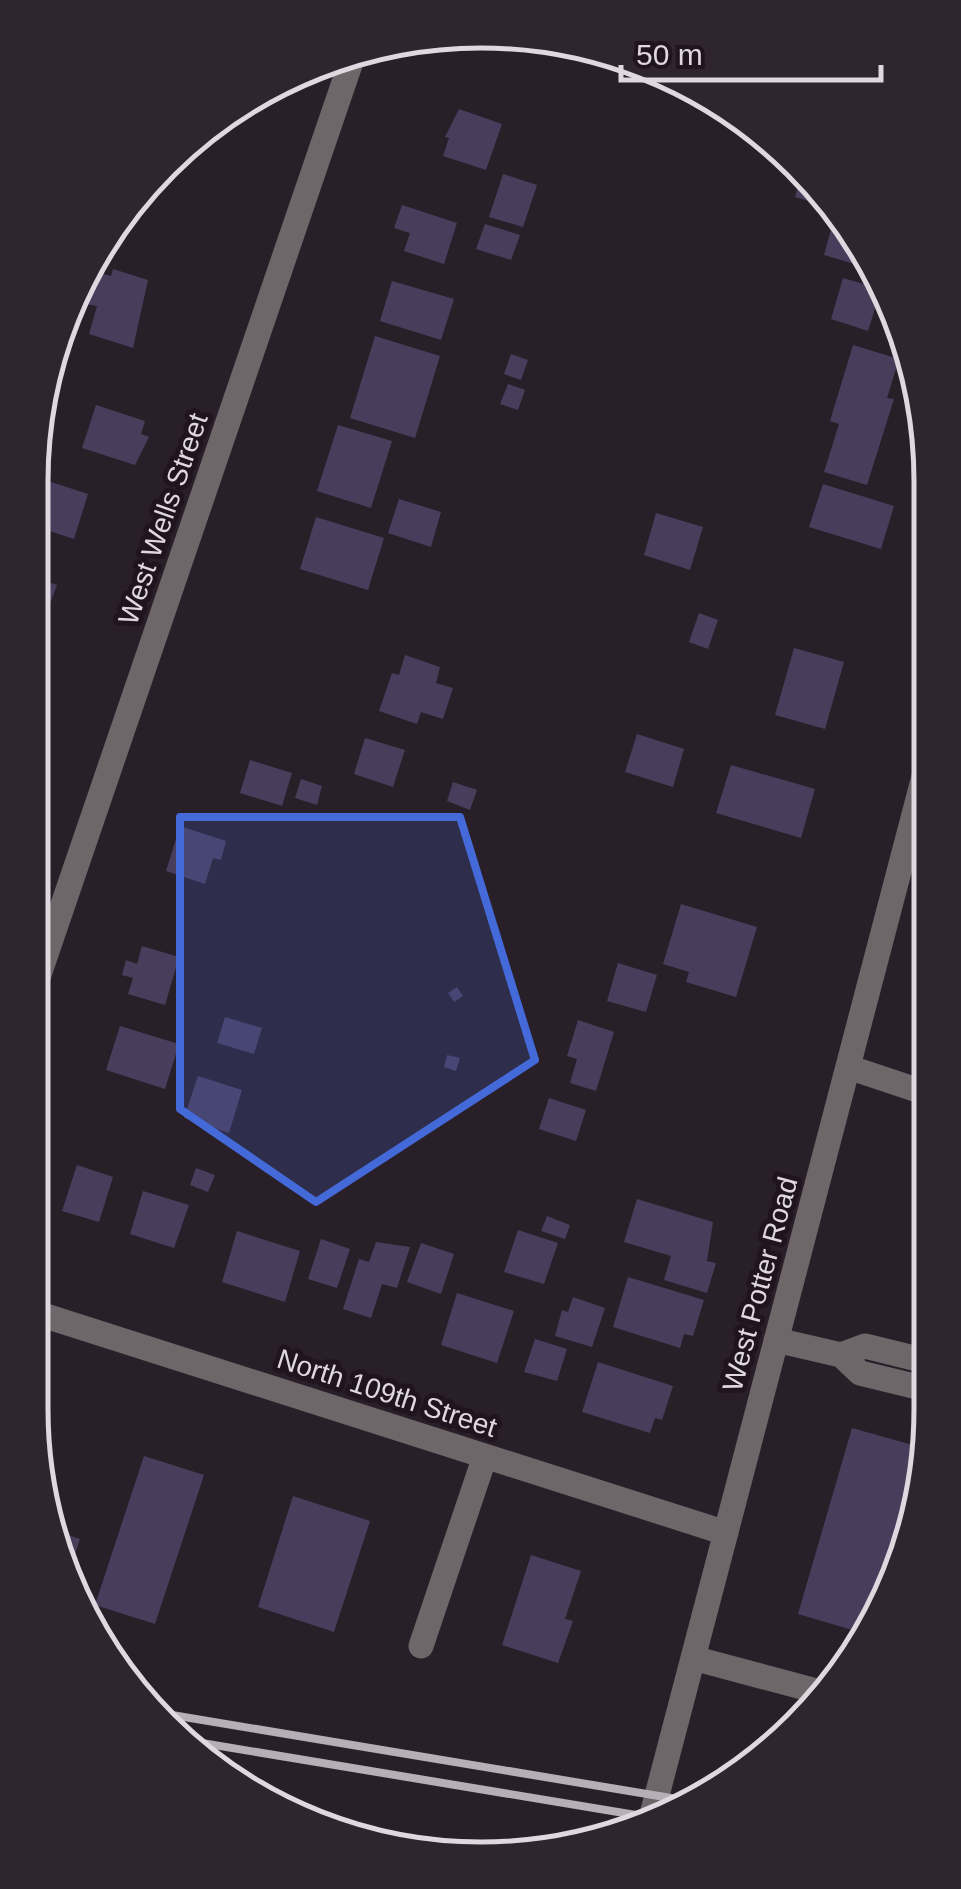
<svg xmlns="http://www.w3.org/2000/svg" width="961" height="1889" viewBox="0 0 961 1889" font-family="Arial,sans-serif">
  <style>
    .building { fill: #483e5c }
    .lines { fill: none; stroke-linecap: round; stroke-linejoin: round }
    .minor { stroke: #6e6669; stroke-width: 25 }
    .rail { stroke: #b6afb6; stroke-width: 8 }
    .marked { fill: #446ad9; fill-opacity: 0.2; stroke: #446ad9; stroke-width: 8; stroke-linejoin: round }
    .labels { text-anchor: middle; dominant-baseline: central; stroke-width: 10; stroke-linejoin: round; paint-order: stroke }
    .street-label { font-size: 28px; fill: #dfd8df; stroke: #20151f }
    .rim { fill: none; stroke: #dfd8df; stroke-width: 5 }
  </style>
  <rect width="100%" height="100%" fill="#291f29"/>
  <path class="building" d="M459 109 502 124 486 170 443 156 449 138 445 137Z
    M503 174 537 185 523 227 489 217Z
    M801 176 838 207 840 210 795 197Z
    M402 205 457 223 444 264 404 251 410 233 394 228Z
    M485 224 520 235 511 260 476 249Z
    M832 226 849 231 850 226 875 270 824 255Z
    M113 269 148 280 133 348 89 334 97 306 86 304 96 272 111 276Z
    M843 278 881 289 868 331 831 319Z
    M392 281 454 299 441 340 380 321Z
    M375 336 440 356 415 438 350 418Z
    M853 345 899 359 887 398 894 399 867 485 824 472 839 424 830 421Z
    M511 354 528 360 521 380 504 374Z
    M508 384 525 390 518 410 500 404Z
    M96 405 145 421 141 434 149 437 135 465 82 448Z
    M40 417 49 420 36 459 31 452Z
    M338 425 392 441 371 508 317 491Z
    M39 478 88 494 74 539 31 525Z
    M823 484 894 506 881 549 809 527Z
    M399 499 441 512 431 547 388 533Z
    M656 513 703 527 690 570 644 555Z
    M316 517 384 538 368 590 300 569Z
    M31 576 57 585 37 638 31 636Z
    M699 613 718 620 708 649 689 642Z
    M794 648 844 662 825 729 775 715Z
    M405 655 440 667 436 683 453 688 443 719 421 712 417 724 379 711 392 673 399 675Z
    M637 734 684 749 673 787 625 772Z
    M365 738 405 750 393 787 354 774Z
    M250 760 292 773 282 806 240 793Z
    M731 765 815 789 801 838 716 813Z
    M301 779 322 786 317 805 295 798Z
    M453 782 477 790 470 810 447 801Z
    M180 826 226 841 221 860 213 858 205 884 166 871Z
    M681 904 757 927 736 997 686 982 689 972 663 964Z
    M142 946 179 957 165 1005 128 994 133 978 122 975 126 960 137 964Z
    M618 963 657 975 646 1012 607 1001Z
    M457 987 463 996 454 1002 448 993Z
    M225 1017 262 1028 254 1054 217 1043Z
    M578 1020 614 1032 596 1091 570 1083 577 1059 567 1056Z
    M120 1026 179 1044 165 1089 106 1070Z
    M447 1055 460 1058 456 1071 444 1067Z
    M198 1076 242 1090 229 1133 184 1118Z
    M549 1098 586 1110 576 1141 539 1129Z
    M77 1165 113 1177 99 1222 62 1211Z
    M196 1168 215 1175 208 1192 190 1185Z
    M143 1191 189 1205 174 1248 130 1234Z
    M637 1199 713 1222 707 1261 716 1263 707 1293 664 1280 671 1256 624 1242Z
    M547 1216 570 1225 565 1239 541 1231Z
    M518 1230 558 1243 544 1284 504 1272Z
    M237 1231 300 1251 285 1302 222 1282Z
    M321 1239 350 1249 337 1288 308 1279Z
    M376 1242 410 1247 397 1288 382 1284 371 1318 343 1309 359 1259 369 1262Z
    M421 1243 454 1254 441 1294 407 1282Z
    M628 1277 704 1300 693 1336 684 1334 680 1348 613 1327Z
    M457 1293 514 1311 497 1363 441 1345Z
    M573 1297 605 1308 592 1347 555 1336 562 1310 568 1312Z
    M535 1339 567 1349 557 1381 524 1372Z
    M598 1362 673 1386 662 1420 655 1418 650 1433 582 1412Z
    M852 1428 927 1449 885 1607 866 1634 798 1614Z
    M144 1456 204 1475 155 1624 95 1605Z
    M293 1496 370 1521 334 1632 258 1607Z
    M50 1529 80 1539 67 1578 54 1554Z
    M531 1555 581 1571 565 1619 573 1621 558 1663 502 1645Z"/>
  <g class="lines">
    <path class="minor" d="M30 1001 353 56
      M848 1067 929 1094
      M30 1311 726 1533
      M776 1340 841 1355 865 1346 930 1362
      M841 1355 860 1373 930 1390
      M421 1646 485 1456
      M693 1658 824 1693
      M650 1822 928 761"/>
    <path class="rail" d="M154 1712 695 1802
      M184 1740 660 1819"/>
  </g>
  <path class="marked" d="M180 817H460L535 1060 316 1202 180 1109Z"/>
  <g class="labels">
    <g class="street-label">
      <text transform="translate(163 519) rotate(-71)">West Wells Street</text>
      <text transform="translate(760 1284) rotate(-75)">West Potter Road</text>
      <text transform="translate(387 1393) rotate(18)">North 109th Street</text>
    </g>
  </g>
  <path d="M0 0H961V1889H0ZM481 48H481A433 433 0 0 1 914 481V1409A433 433 0 0 1 481 1842H481A433 433 0 0 1 48 1409V481A433 433 0 0 1 481 48Z" fill="#2f252e" fill-rule="evenodd"/>
  <path class="rim" d="M481 48H481A433 433 0 0 1 914 481V1409A433 433 0 0 1 481 1842H481A433 433 0 0 1 48 1409V481A433 433 0 0 1 481 48Z"/>
  <path d="M621 65v15h260v-15" fill="none" stroke="#dfd8df" stroke-width="5"/>
  <text x="636" y="65" font-size="30" fill="#dfd8df" stroke="#20151f" stroke-width="8" paint-order="stroke">50 m</text>
</svg>
